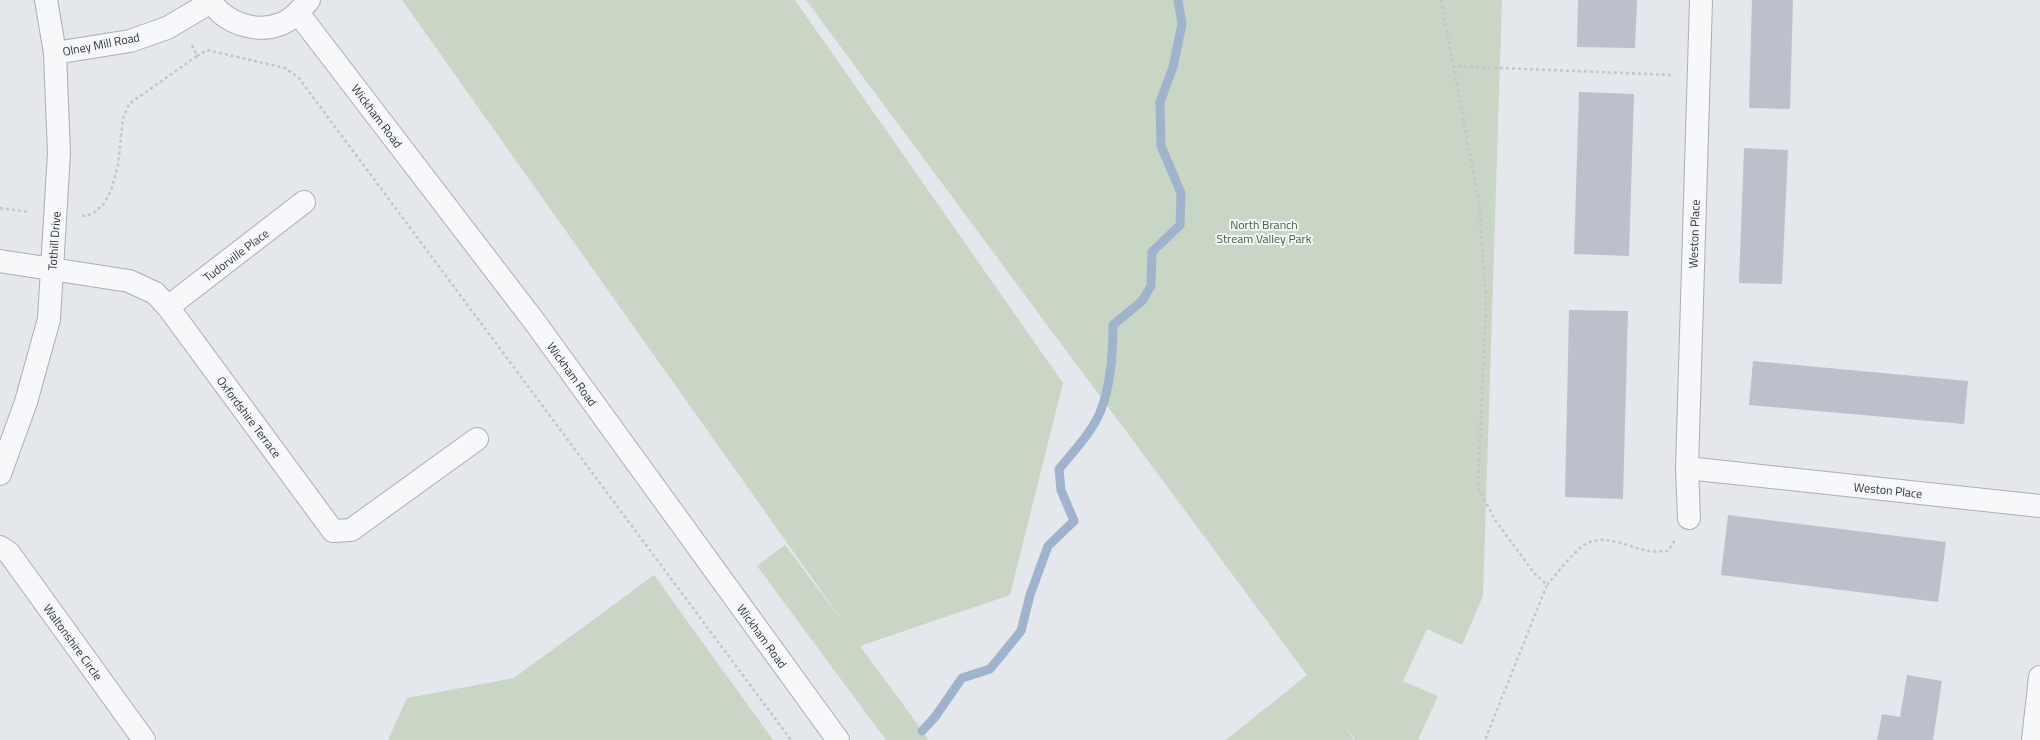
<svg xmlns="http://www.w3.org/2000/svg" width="2040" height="740" viewBox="0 0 2040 740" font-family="'Titillium Web',sans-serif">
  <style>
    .green { fill: #c9d6c5 }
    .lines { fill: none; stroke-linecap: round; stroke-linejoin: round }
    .stream { stroke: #9fb4cc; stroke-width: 9 }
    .building { fill: #bbc0ca }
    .minor-casing { stroke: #a9aeb7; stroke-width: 24 }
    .tertiary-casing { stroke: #a9aeb7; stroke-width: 24 }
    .path { stroke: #c2c5cb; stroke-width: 2.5; stroke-dasharray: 3 3; stroke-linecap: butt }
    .minor { stroke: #f7f8fa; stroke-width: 22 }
    .tertiary { stroke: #f7f8fa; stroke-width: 22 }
    .labels { text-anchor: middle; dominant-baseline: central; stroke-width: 4; stroke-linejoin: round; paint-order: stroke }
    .street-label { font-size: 12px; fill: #2b3445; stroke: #f4f6f9 }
    .park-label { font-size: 12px; fill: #3f6138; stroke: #f4f6f9 }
  </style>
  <rect width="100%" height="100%" fill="#e4e7ec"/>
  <path class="green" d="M402 0H795L1063 383 1010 595 860 646 929 740H886L757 566 785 545 846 626Z
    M806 0H1502L1483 596 1462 645 1427 629 1403 681 1438 696 1418 740H1355L1335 713 1354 740H1226L1307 675Z
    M654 575 773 740H388L407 698 514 678Z"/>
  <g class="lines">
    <path class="stream" d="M922 731 935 717 962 678 990 669 1021 631 1030 595 1048 546 1074 521 1061 490 1059 469C1073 452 1093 431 1101 410 1111 384 1113 352 1113 325L1142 301 1151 286 1152 252 1180 225 1181 193 1161 146 1160 102 1173 67 1182 24 1178 0"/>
  </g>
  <path class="building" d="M1578 0H1637L1635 48 1577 47Z
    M1752 0H1793L1790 109 1749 108Z
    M1579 92 1634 94 1629 256 1574 254Z
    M1744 148 1788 150 1782 284 1739 283Z
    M1569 310 1628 311 1623 499 1565 497Z
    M1753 361 1968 381 1964 424 1749 405Z
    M1728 515 1946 542 1938 602 1721 575Z
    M1907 675 1942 681 1933 740H1877L1882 714 1900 717Z"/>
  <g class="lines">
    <defs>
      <path id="minor" d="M55 53 130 41 167 28 211 2
        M0 261 129 281 155 293 168 307 333 531 351 530 477 439
        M168 307 304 202
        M1687 468 2040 506
        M0 474 26 402 49 319 59 153 55 53 46 0
        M1689 518 1687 468 1701 0
        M0 547 9 553 144 740
        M2033 740 2040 677"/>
      <path id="tertiary" d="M210 0C224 23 256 34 281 24 293 19 301 10 309 0
        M298 13 534 321 838 740"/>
    </defs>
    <use href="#minor" class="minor-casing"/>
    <use href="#tertiary" class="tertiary-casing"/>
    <path class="path" d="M1441 0 1479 203 1486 301 1478 487 1495 520 1534 573 1547 585 1485 740
      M192 45 197 56 207 50 285 68 298 77 791 740
      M1452 66 1673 75
      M0 208 29 212
      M82 216 92 214 103 205 111 191 118 165 123 118 129 104 197 56
      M1547 585C1559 571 1571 554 1586 544 1604 533 1631 548 1649 551 1655 552 1662 551 1668 551L1675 540"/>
    <use href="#minor" class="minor"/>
    <use href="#tertiary" class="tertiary"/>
  </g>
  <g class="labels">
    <g class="street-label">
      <text transform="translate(101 44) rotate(-11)">Olney Mill Road</text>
      <text transform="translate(377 116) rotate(53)">Wickham Road</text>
      <text transform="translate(1694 234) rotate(-88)">Weston Place</text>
      <text transform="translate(54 241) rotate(-86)">Tothill Drive</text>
      <text transform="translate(236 255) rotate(-37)">Tudorville Place</text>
      <text transform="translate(572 374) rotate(54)">Wickham Road</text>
      <text transform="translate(249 417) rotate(53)">Oxfordshire Terrace</text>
      <text transform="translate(1888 490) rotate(6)">Weston Place</text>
      <text transform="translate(762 636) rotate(54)">Wickham Road</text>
      <text transform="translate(73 642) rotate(54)">Waltonshire Circle</text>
    </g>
    <g class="park-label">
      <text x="1264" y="224">North Branch<tspan x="1264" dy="14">Stream Valley Park</tspan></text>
    </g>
  </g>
</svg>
